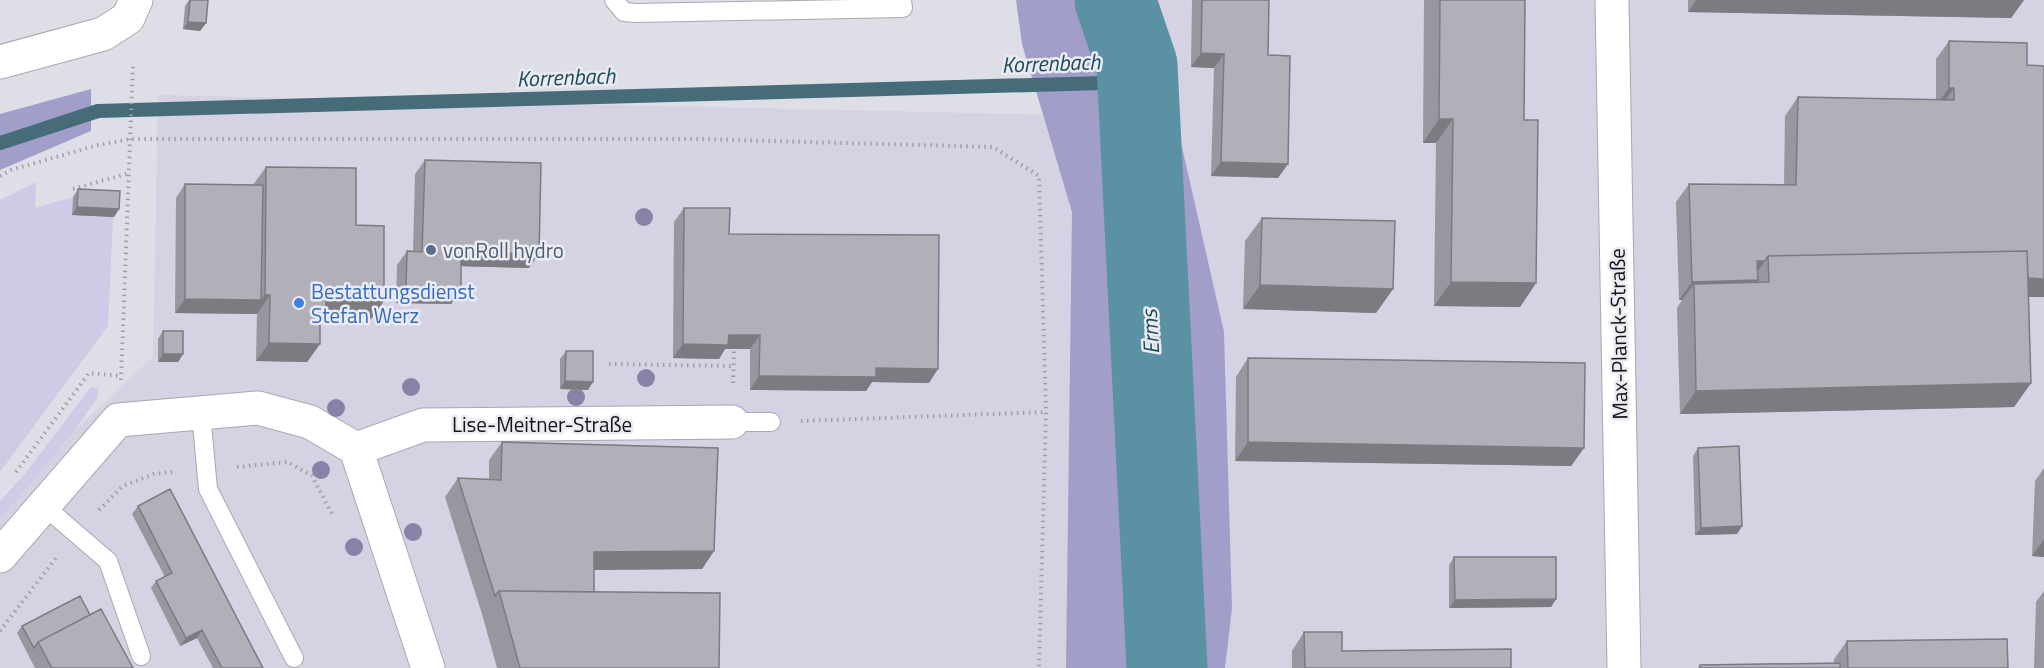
<svg xmlns="http://www.w3.org/2000/svg" width="2044" height="668" viewBox="0 0 2044 668" font-family="'Titillium Web',sans-serif">
  <style>
    .built { fill: #d4d2e3 }
    .green { fill: #cecbe7 }
    .forest { fill: #a29eca }
    .lines { fill: none; stroke-linecap: round; stroke-linejoin: round }
    .stream { stroke: #466c79; stroke-width: 14 }
    .river { stroke: #5b92a3; stroke-width: 81 }
    .lane-casing { stroke: #a8a8b0; stroke-width: 20 }
    .street-casing { stroke: #a8a8b0; stroke-width: 35 }
    .path { stroke: #9f9fa6; stroke-width: 4; stroke-dasharray: 1.5 4.5; stroke-linecap: butt }
    .lane { stroke: #fff; stroke-width: 18 }
    .street { stroke: #fff; stroke-width: 33 }
    .tree { fill: #8883a6 }
    .wall { fill: #98979f }
    .shaded-wall { fill: #7c7b82 }
    .building { fill: #b1b0b9; stroke: #7c7b82; stroke-width: 1.5 }
    .service-dot { fill: #5c6f8a; stroke: #ebebf4; stroke-width: 2 }
    .shop-dot { fill: #3f7fe0; stroke: #ebebf4; stroke-width: 2 }
    .labels { text-anchor: middle; dominant-baseline: central; stroke-width: 5; stroke-linejoin: round; paint-order: stroke }
    .service-label { font-size: 21px; fill: #4e5e75; stroke: #ebebf4; text-anchor: start }
    .shop-label { font-size: 21px; fill: #366cbe; stroke: #ebebf4; text-anchor: start }
    .street-label { font-size: 21px; fill: #151518; stroke: #ebebf4 }
    .water-label { font-size: 22px; font-style: italic; fill: #1c4c5a; stroke: #ebebf4 }
  </style>
  <rect width="100%" height="100%" fill="#dedee7"/>
  <path class="built" d="M1126 0H2044V668H0V517L18 499 74 431 153 357 158 95 1158 117Z"/>
  <path class="green" d="M36 182 35 208 73 197 114 199 108 326 0 472V200Z
    M91 387 98 388V397L74 431 18 499 0 517V501L24 475Z"/>
  <path class="forest" d="M1016 0H1146L1155 28 1224 332 1232 608 1225 668H1066L1072 212 1022 44Z
    M91 89V131L0 170V114Z"/>
  <g class="lines">
    <path class="stream" d="M0 143 98 111 1138 82"/>
    <path class="river" d="M1115 0 1137 65 1167 668"/>
    <defs>
      <path id="lane" d="M614 0 624 12 636 13 903 8 902 0
        M201 413 208 489 294 658
        M732 422H771
        M44 506 108 561 141 656"/>
      <path id="street" d="M1612 0 1624 668
        M0 62 103 34 128 18 136 0
        M356 449 423 425 732 422
        M0 556 118 420 258 408 310 422 356 449 428 668"/>
    </defs>
    <use href="#lane" class="lane-casing"/>
    <use href="#street" class="street-casing"/>
    <path class="path" d="M0 176 11 170 98 145 131 139H697L993 147 1039 176 1046 412 1039 668
      M73 189 130 173
      M609 364 733 366
      M121 380 133 64
      M733 383 734 349
      M801 421 1046 412
      M237 467 288 462 312 476 333 516
      M16 472 89 373 121 376
      M99 510 123 486 154 474 173 472
      M0 631 56 558"/>
    <use href="#lane" class="lane"/>
    <use href="#street" class="street"/>
  </g>
  <g class="tree">
    <circle cx="644" cy="217" r="9"/>
    <circle cx="646" cy="378" r="9"/>
    <circle cx="411" cy="387" r="9"/>
    <circle cx="576" cy="397" r="9"/>
    <circle cx="336" cy="408" r="9"/>
    <circle cx="321" cy="470" r="9"/>
    <circle cx="413" cy="532" r="9"/>
    <circle cx="354" cy="547" r="9"/>
  </g>
  <path class="wall" d="M189 0H208L206 23 200 31 183 29 185 6Z
    M1192 0H1269L1268 55 1278 178 1211 176 1214 68 1191 67Z
    M1424 0H1525L1524 120 1536 283 1520 307 1434 306 1436 143H1423Z
    M1688 0H2024L2011 18 1688 12Z
    M1949 41 2029 297 2031 383 2014 407 1680 414 1677 308 1682 300H1679L1676 202 1689 184 1784 185 1785 116 1798 97 1936 100V59Z
    M425 160 529 268 461 266V290L451 304 396 303 397 265 407 251 413 252 415 174Z
    M266 167 356 225 384 301 371 319H320V344L307 362 256 361 257 314 175 313 176 198 185 184 253 185Z
    M78 189 119 209 114 217 72 215 73 197Z
    M684 208 729 234 929 383 872 382 866 391 750 390V349H725L719 359 673 358 674 222Z
    M1262 218 1393 289 1376 313 1243 309 1245 241Z
    M163 331 183 354 178 362H158V339Z
    M566 351 588 390 560 389V359Z
    M1248 358 1584 448 1571 466 1235 461 1236 377Z
    M502 442 714 551 702 569 594 570V592L719 668H497L482 614 445 497 458 478 489 479V460Z
    M1698 448 1742 526 1737 534 1695 535 1693 456Z
    M2044 468V557L2032 556 2035 481Z
    M138 506 263 668H213L197 638 180 646 151 588 156 581 165 577 132 514Z
    M1454 557 1556 599 1551 607 1449 608V565Z
    M2044 591V668H2034L2036 602Z
    M90 615 133 668H35L17 633 22 626Z
    M1304 632 1342 651 1511 668H1292V651Z
    M1847 641 2008 668H1698L1700 665 1834 663V659Z"/>
  <path class="shaded-wall" d="M1696 0H2024L2011 18 1688 12Z
    M188 22 206 23 200 31 183 29Z
    M1201 53 1224 54 1214 68 1191 67Z
    M1949 88H1954L1941 107 1936 106Z
    M1439 119H1453L1436 143H1423Z
    M1221 162 1288 164 1278 178 1211 176Z
    M77 207 119 209 114 217 72 215Z
    M461 252 539 254 529 268 452 266Z
    M1757 261H1765L1752 280Z
    M2024 278 2044 279V297H2012Z
    M1758 280 1745 298 1694 284 1682 300H1679L1692 282Z
    M1451 282 1536 283 1520 307 1434 306Z
    M1260 285 1393 289 1376 313 1243 309Z
    M406 289 461 290 451 304 396 303Z
    M265 295H270L257 314 175 313 185 299 261 300Z
    M326 301H384L371 319H319L307 328Z
    M729 335H760L750 349H725L719 359 673 358 683 344Z
    M269 343 320 344 307 362 256 361Z
    M163 354H183L178 362H158Z
    M876 368 938 369 929 383 872 382 866 391 750 390 759 376Z
    M565 381 593 382 588 390 560 389Z
    M2031 383 2014 407 1680 414 1696 391Z
    M1248 442 1584 448 1571 466 1235 461Z
    M1742 526 1737 534 1695 535 1701 528Z
    M2044 539V557L2032 556Z
    M714 551 702 569 581 570 594 552Z
    M1556 599 1551 607 1449 608 1455 600Z
    M202 630 197 638 180 646 186 638Z"/>
  <path class="building" d="M190 0H208L206 23 188 22Z
    M1202 0H1269L1268 55 1290 56 1288 164 1221 162 1224 54 1201 53Z
    M1440 0H1525L1524 120H1538L1536 283 1451 282 1453 119H1439Z
    M1949 41 2027 43V65L2044 66V279L2028 278 2027 251 1768 256 1765 261H1757L1758 280 1692 282 1689 184 1796 185 1798 97 1954 100V88H1949Z
    M425 160 541 163 539 254 461 252V290L406 289 407 251 422 252Z
    M266 167 356 168V225L384 226V301H326V309L320 310V344L269 343 270 295H265Z
    M185 184 263 185 261 300 185 299Z
    M78 189 120 191 119 209 77 207Z
    M684 208H730L729 234 939 235 938 369 876 368V377L759 376 760 335H729L728 345 683 344Z
    M1262 218 1395 221 1393 289 1260 285Z
    M2027 251 2031 383 1696 391 1694 284 1769 282 1768 256Z
    M163 331H183V354H163Z
    M566 351H593V382L565 381Z
    M1248 358 1585 363 1584 448 1248 442Z
    M502 442 718 448 714 551 594 552V592L499 591 495 596 458 478 501 480Z
    M1739 446 1742 526 1701 528 1698 448Z
    M170 489 263 668H222L202 630 186 638 156 581 172 573 138 506Z
    M1454 557H1556V599L1455 600Z
    M499 591 720 593 719 668H520Z
    M80 596 90 615 38 642 34 648 22 626Z
    M101 609 133 668H52L38 642Z
    M1304 632H1342V651L1511 649V668H1305Z
    M2007 639 2008 668H1848L1847 641Z
    M1840 663V668H1700V665Z"/>
  <circle class="service-dot" cx="431" cy="250" r="6"/>
  <circle class="shop-dot" cx="299" cy="303" r="6"/>
  <g class="labels">
    <g class="service-label">
      <text x="443" y="250">vonRoll hydro</text>
    </g>
    <g class="shop-label">
      <text x="311" y="291">Bestattungsdienst<tspan x="311" dy="24">Stefan Werz</tspan></text>
    </g>
    <g class="street-label">
      <text transform="translate(1618 334) rotate(-91)">Max-Planck-Straße</text>
      <text x="542" y="424">Lise-Meitner-Straße</text>
    </g>
    <g class="water-label">
      <text transform="translate(1051 63) rotate(-2)">Korrenbach</text>
      <text transform="translate(566 77) rotate(-2)">Korrenbach</text>
      <text transform="translate(1150 332) rotate(-93)">Erms</text>
    </g>
  </g>
</svg>
